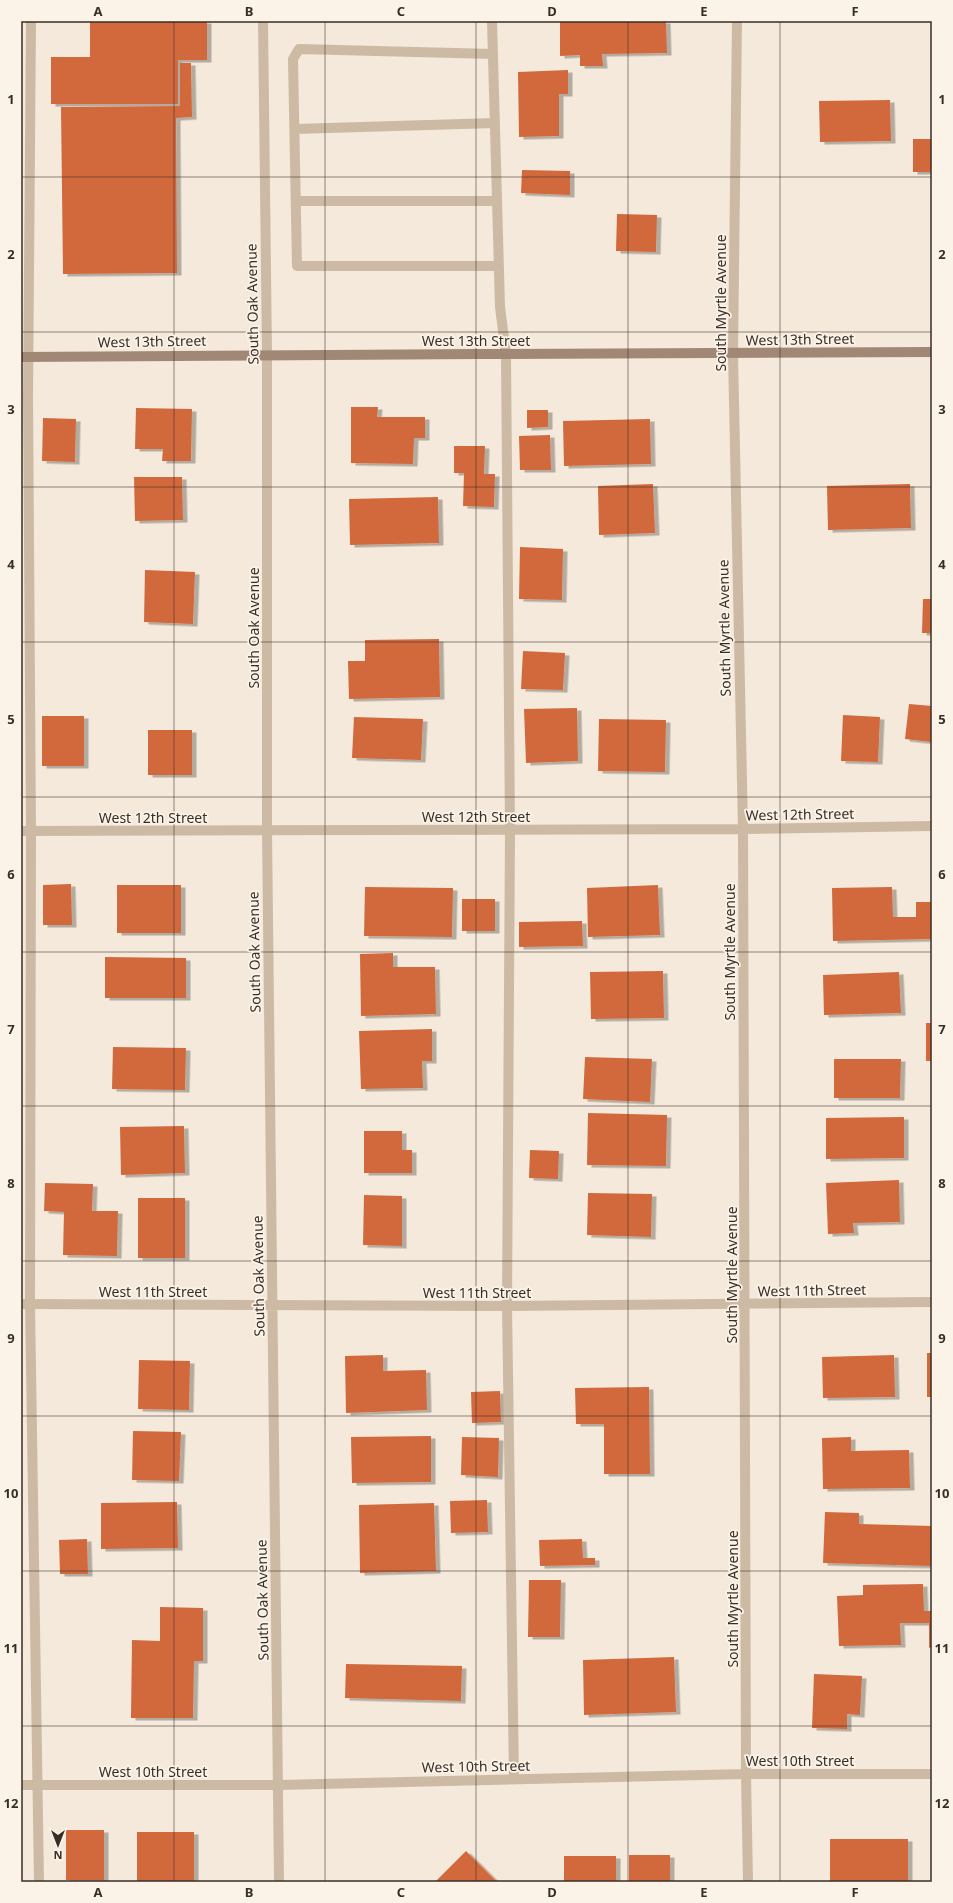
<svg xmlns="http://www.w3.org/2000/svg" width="953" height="1903" viewBox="0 0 953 1903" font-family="'Noto Sans',sans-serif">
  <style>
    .building { fill: #d1693c; filter: url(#shadow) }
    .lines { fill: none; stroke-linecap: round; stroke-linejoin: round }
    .service { stroke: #cdbaa5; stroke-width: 10 }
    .minor { stroke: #cdbaa5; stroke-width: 10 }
    .secondary { stroke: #a18876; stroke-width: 10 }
    .grid { fill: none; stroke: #382e27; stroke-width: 1; stroke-opacity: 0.55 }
    .labels { text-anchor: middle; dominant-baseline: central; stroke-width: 3.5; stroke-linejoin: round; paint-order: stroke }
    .street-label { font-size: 14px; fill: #382e27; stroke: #fbf3e7 }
    .neatline { fill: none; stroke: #382e27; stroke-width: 1.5 }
    .grid-label { font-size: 13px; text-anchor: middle; font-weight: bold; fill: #382e27 }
  </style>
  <defs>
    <filter id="shadow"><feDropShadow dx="4.5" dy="2.5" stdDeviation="0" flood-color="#0004"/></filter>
  </defs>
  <rect width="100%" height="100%" fill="#f4e9da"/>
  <path class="building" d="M90 21H207V60H178V104H51V57H90Z
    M560 21H666L667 53 602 54 603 66H580V55L560 56Z
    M180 63H191L192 117 176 118 177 273 63 274 61 107 180 106Z
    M568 70V94H559V136L519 137 518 72Z
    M890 100 891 141 820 142 819 101Z
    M913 139H932V172H913Z
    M522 170 570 171V195L521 193Z
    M617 214 657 215 656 252 616 251Z
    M351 407H378L377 417H425V438H414L413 464 351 463Z
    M136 408 192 409 191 461H162L163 449H135Z
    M527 410H548V427L527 428Z
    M43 418 76 419 75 462 42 461Z
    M650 419 651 464 564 466 563 421Z
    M550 435 551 470H520L519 436Z
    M454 446H485L484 474H495L494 507 463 506 464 473H454Z
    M134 477H182L183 520 135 521Z
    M653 484 655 533 599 535 598 486Z
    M910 484 911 528 828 530 827 486Z
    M438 497 439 543 350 545 349 499Z
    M520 547 563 549 562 600 519 599Z
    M145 570 195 572 193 624 144 622Z
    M923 599H932V633H922Z
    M439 639 440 697 349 699 348 661H365V640Z
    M523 651 565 653 563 690 521 689Z
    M909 704 932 706V742L905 739Z
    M577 708 578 761 526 763 524 709Z
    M843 715 880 717 878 762 841 761Z
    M42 716H84V766H42Z
    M354 717 423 719 421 760 352 758Z
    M599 719 666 720 665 772 598 771Z
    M148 730H192V775H148Z
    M71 884 72 925H43V885Z
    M117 885H181V933H117Z
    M658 885 660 935 588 937 587 888Z
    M365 887 453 888 452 937 364 936Z
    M892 887 893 917H916V902H932V939L833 941 832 888Z
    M462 899H495V931H462Z
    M582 921 583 946 519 947V922Z
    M393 953V967H435L436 1014 361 1016 360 954Z
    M105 957 186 958V998H105Z
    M663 971 664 1018 591 1019 590 972Z
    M899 972 901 1013 824 1015 823 975Z
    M926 1023H932V1061H926Z
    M432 1029V1061H422L423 1088 361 1089 359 1031Z
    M113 1047 186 1048 185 1090 112 1089Z
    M585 1057 652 1059 650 1102 583 1099Z
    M834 1059H901L900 1098H834Z
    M588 1113 667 1115 666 1166 587 1165Z
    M904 1117V1158L826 1159V1118Z
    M184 1126 185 1173 121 1175 120 1127Z
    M364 1131H402V1150H412V1173H364Z
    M530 1150 559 1151 558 1179 529 1178Z
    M899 1180 900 1222 853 1223 854 1233 828 1234 826 1183Z
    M45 1183 93 1184 92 1211H118L117 1256 63 1255 64 1212 44 1211Z
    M588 1193 652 1194 651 1237 587 1235Z
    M364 1195 402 1196V1246L363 1245Z
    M138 1198H185V1258H138Z
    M927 1353H932V1397H927Z
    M383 1355V1371L426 1370 427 1410 346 1413 345 1356Z
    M894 1355 895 1397 823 1398 822 1357Z
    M139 1360 190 1361 189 1410 138 1409Z
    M649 1387 650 1474H604V1424H576L575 1388Z
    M500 1391 501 1422 472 1423 471 1392Z
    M133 1431 181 1432 179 1481 132 1480Z
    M431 1436V1482L352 1483 351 1437Z
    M462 1437 499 1438 498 1477 461 1475Z
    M851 1437V1451L909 1450 910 1488 823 1489 822 1438Z
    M487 1500 488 1532 451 1533 450 1501Z
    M177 1502 178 1548 101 1549V1503Z
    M434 1503 436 1571 360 1573 359 1505Z
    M825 1512 859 1513V1524L932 1526V1566L823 1563Z
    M87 1539 88 1574H60L59 1540Z
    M582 1539 583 1558H595V1565L540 1566 539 1540Z
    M529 1580H561L560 1637H528Z
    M923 1584 924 1611H932V1647L929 1648V1623H900L901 1645 839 1646 837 1596 863 1595V1585Z
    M160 1607 203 1608V1661H194L193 1718H131L132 1640 160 1641Z
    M674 1657 676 1712 584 1715 583 1660Z
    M346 1664 462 1666 461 1701 345 1698Z
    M814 1674 862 1676 860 1715 847 1714V1729L812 1728Z
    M66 1830H104V1880H66Z
    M137 1832H194V1882H137Z
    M830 1839H908V1882H830Z
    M466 1851 497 1882H435Z
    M629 1855H670V1882H629Z
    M564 1856H616V1882H564Z"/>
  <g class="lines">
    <path class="service" d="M31 21 28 397 31 831 30 1304 39 1882
      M492 21 500 307 506 354 510 830 507 1306 514 1779
      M493 54 299 49 293 59 297 266H499
      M295 129 495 123
      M296 201H497"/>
    <path class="minor" d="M263 21 267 354V831L279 1882
      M737 21 733 354 743 829 746 1774 748 1882
      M21 831 743 829 932 826
      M21 1304 507 1306 932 1302
      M21 1785H279L746 1774H932"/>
    <path class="secondary" d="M21 357C325 353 628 355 932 352"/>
  </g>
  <path class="grid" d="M174 21V1882M325 21V1882M476 21V1882M628 21V1882M780 21V1882M21 177H932M21 332H932M21 487H932M21 642H932M21 797H932M21 952H932M21 1106H932M21 1261H932M21 1416H932M21 1571H932M21 1726H932"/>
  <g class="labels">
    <g class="street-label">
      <text transform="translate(720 303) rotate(-90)">South Myrtle Avenue</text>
      <text transform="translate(252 304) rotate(-91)">South Oak Avenue</text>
      <text transform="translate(800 339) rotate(-1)">West 13th Street</text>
      <text x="476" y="340">West 13th Street</text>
      <text transform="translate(152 341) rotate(-1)">West 13th Street</text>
      <text transform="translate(253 628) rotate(-90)">South Oak Avenue</text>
      <text transform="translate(724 628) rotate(-91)">South Myrtle Avenue</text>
      <text transform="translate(800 814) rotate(-1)">West 12th Street</text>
      <text x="476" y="816">West 12th Street</text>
      <text x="153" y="817">West 12th Street</text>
      <text transform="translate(254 952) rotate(-91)">South Oak Avenue</text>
      <text transform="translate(729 952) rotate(-90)">South Myrtle Avenue</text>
      <text transform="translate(731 1275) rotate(-90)">South Myrtle Avenue</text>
      <text transform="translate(258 1276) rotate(-91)">South Oak Avenue</text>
      <text transform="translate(812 1290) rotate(-1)">West 11th Street</text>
      <text x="153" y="1291">West 11th Street</text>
      <text x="477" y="1292">West 11th Street</text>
      <text transform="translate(732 1599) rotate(-90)">South Myrtle Avenue</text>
      <text transform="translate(262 1600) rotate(-91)">South Oak Avenue</text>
      <text x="800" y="1760">West 10th Street</text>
      <text transform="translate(476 1766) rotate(-1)">West 10th Street</text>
      <text x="153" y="1771">West 10th Street</text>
    </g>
  </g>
  <rect width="953" height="1903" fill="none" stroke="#fbf3e7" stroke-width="44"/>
  <g transform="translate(58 1845) rotate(180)" stroke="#fbf3e7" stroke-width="3" paint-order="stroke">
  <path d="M0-3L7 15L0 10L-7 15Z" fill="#382e27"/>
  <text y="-6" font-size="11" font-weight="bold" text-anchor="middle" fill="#382e27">N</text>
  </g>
  <rect x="22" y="22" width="909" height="1859" class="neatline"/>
  <g class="grid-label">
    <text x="98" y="16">A</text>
    <text x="249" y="16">B</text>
    <text x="401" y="16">C</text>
    <text x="552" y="16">D</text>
    <text x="704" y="16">E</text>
    <text x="855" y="16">F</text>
    <text x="11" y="104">1</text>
    <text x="942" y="104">1</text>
    <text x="11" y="259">2</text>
    <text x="942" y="259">2</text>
    <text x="11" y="414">3</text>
    <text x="942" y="414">3</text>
    <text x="11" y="569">4</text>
    <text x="942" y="569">4</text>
    <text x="11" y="724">5</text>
    <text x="942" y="724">5</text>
    <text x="11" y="879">6</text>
    <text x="942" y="879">6</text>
    <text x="11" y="1034">7</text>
    <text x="942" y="1034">7</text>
    <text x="11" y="1188">8</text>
    <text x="942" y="1188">8</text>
    <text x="11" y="1343">9</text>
    <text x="942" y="1343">9</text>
    <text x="11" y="1498">10</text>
    <text x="942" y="1498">10</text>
    <text x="11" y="1653">11</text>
    <text x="942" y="1653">11</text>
    <text x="11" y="1808">12</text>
    <text x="942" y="1808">12</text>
    <text x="98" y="1897">A</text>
    <text x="249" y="1897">B</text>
    <text x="401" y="1897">C</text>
    <text x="552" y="1897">D</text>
    <text x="704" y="1897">E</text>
    <text x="855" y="1897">F</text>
  </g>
</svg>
